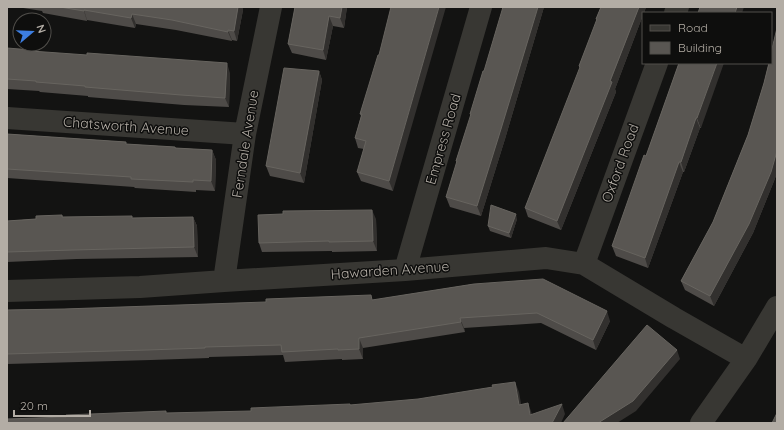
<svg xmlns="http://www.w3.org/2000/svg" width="784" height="430" viewBox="0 0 784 430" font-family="Quicksand,sans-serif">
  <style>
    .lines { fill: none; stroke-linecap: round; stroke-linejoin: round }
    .minor { stroke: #383733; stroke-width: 22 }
    .wall { fill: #4e4b48 }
    .shaded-wall { fill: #32302e }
    .building { fill: #595652; stroke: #67645f }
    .labels { text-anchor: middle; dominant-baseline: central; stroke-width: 3; stroke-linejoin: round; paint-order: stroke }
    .street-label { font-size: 14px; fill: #b3ada5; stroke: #0e0e0d }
  </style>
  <rect width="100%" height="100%" fill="#131312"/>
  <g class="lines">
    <path class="minor" d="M675 13 678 7
      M7 118 245 134
      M584 264 657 63
      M405 270 481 7
      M224 281 245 134 271 7
      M7 291 140 287 224 281 405 270 546 258 584 264 674 318 746 359
      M701 423 746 359 777 307"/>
  </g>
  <path class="wall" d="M17 7H242L243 10 237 41 232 40V41L176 30 136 24 135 28 87 20V21L43 13 42 11Z
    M295 7H347L344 28 333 26 326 60 292 53 288 44Z
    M544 7 505 139 481 216 450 207 446 197 457 163 456 161 471 116 470 114Z
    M601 7H646L644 13H643V15L615 89 616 92 561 230 528 217 525 208 580 69 579 66 597 21 596 19Z
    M777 28V173L774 181 753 233 714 306 685 290 681 281 713 222 748 135 764 83Z
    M7 48 32 51 230 73 229 107 184 105 88 97V96L40 92 39 91 7 89Z
    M379 55 393 191 361 181 357 172 364 149 358 148 355 138 361 116 360 114Z
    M679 63 701 128H700L684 172H683L648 268 616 256 612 246 646 156Z
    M319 71 322 80 304 183 270 176 266 166Z
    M7 134 126 142V144L175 147 176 148 212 150 216 160 215 191 196 190V192L135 188 134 187 7 178Z
    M62 215 63 217 132 218 193 217 197 226 198 257 77 259 7 262V221L36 219Z
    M376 219 377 251 332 252V251L262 252 259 243Z
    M517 219 511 238 490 231 488 226Z
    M474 284 610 321 596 350 541 323 464 328 465 332 363 348V359L342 360V359L285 362 283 355 209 357V358L151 360 7 364V310L64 309 373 300Z"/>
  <path class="shaded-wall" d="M238 7H242L243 10 237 41 234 31Z
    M342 7H347L344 28 340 18Z
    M439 7H446L393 191 389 181Z
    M538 7H544L505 139 481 216 477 206Z
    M639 7H646L644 13H643V15L615 89 616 92 561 230 557 221Z
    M737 7H744L742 13H735Z
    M84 10 87 20V21L84 11Z
    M132 14 136 24 135 28 131 18Z
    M329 16 333 26 326 60 323 50Z
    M228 30 232 40V41L228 32Z
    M227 63 230 73 229 107 225 98Z
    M717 63H724L701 128 697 118Z
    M319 71 322 80 304 183 300 173Z
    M696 118 700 128 684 172 681 162Z
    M212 150 216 160 215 191 211 181Z
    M777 151V173L774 181 753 233 714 306 710 296Z
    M679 162 683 172 648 268 645 258Z
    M372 210 376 219 377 251 373 241Z
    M516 214 517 219 511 238 509 233Z
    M193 217 197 226 198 257 194 247Z
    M607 311 610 321 596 350 593 340Z
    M460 318 464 328 465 332 461 322Z
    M359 338 363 348V359L359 349Z
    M677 350 680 359 636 411 617 423H598Z
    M515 382 519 392 523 415 519 405Z
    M528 403 532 414 534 423 530 415Z
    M562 404 565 414 561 423H552Z"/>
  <path class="building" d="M60 7H238L234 31 228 30V32L172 20 132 14 131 18 84 10V11Z
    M295 7H342L340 18 329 16 323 50 288 44Z
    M391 7H439L389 181 357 172 366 141 355 138 362 114H360L378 55H379Z
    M503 7H538L501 129 477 206 446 197 457 161H456L471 114H470L483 71H484Z
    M601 7H639L610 81 612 82 557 221 525 208 580 67 579 66 597 19H596Z
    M700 7H737L735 13H698Z
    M777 28V151L771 172 749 224 710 296 681 281 713 222 748 135 764 83 769 63H771V53Z
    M7 48 32 50 31 51 87 55V53L227 63 225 98 181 95 85 87V86L36 82V81L7 79Z
    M679 63H717L697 118H696L681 162H679L645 258 612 246 644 155 646 156Z
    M284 68 319 71 300 173 266 166Z
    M7 134 126 142V144L175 147V148L212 150 211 181 193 180V182L131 179V177L7 169Z
    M491 205 516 214 509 233 488 226Z
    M372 210 373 241 329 242V241L259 243 258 215 283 214V211Z
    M62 215V217L132 216V218L193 217 194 247 73 250 7 252V221L36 219V216Z
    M543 279 607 311 593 340 537 313 460 318 461 322 359 338V349L338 350V349L282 352 281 345 205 347V348L147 350 7 354V310L64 309 266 302V299L371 295 372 300 474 284Z
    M647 325 677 350 633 401 598 423H563Z
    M515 382 519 405 528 403 530 415 562 404 552 423H7V419L66 417V415L166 411V413L251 411V408L350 404V405L418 399 493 387 492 385Z
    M777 413V423H772Z"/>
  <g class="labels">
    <g class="street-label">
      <text transform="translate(126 126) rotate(4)">Chatsworth Avenue</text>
      <text transform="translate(443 139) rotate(-74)">Empress Road</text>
      <text transform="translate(245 144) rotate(-81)">Ferndale Avenue</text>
      <text transform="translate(620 163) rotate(-70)">Oxford Road</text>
      <text transform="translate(390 270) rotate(-4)">Hawarden Avenue</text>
    </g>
  </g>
  <rect width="784" height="430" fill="none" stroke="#b3ada5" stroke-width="16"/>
  <rect x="642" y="12" width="130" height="52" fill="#0e0e0d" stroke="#504e4a"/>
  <rect x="650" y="25" width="20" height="6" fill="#383733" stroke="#504e4a"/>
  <text x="678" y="32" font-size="12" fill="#b3ada5">Road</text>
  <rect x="650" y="42" width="20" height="12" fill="#595652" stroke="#504e4a"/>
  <text x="678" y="52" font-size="12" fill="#b3ada5">Building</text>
  <g transform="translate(32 32) rotate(71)"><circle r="19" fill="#0e0e0d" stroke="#504e4a"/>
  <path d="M0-3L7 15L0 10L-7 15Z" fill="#3d7ee0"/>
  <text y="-6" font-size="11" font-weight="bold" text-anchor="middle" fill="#b3ada5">N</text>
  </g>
  <path d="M14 410v6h76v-6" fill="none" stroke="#b3ada5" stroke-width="2"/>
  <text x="20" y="410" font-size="12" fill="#b3ada5" stroke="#0e0e0d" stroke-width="3" paint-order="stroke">20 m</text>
</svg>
